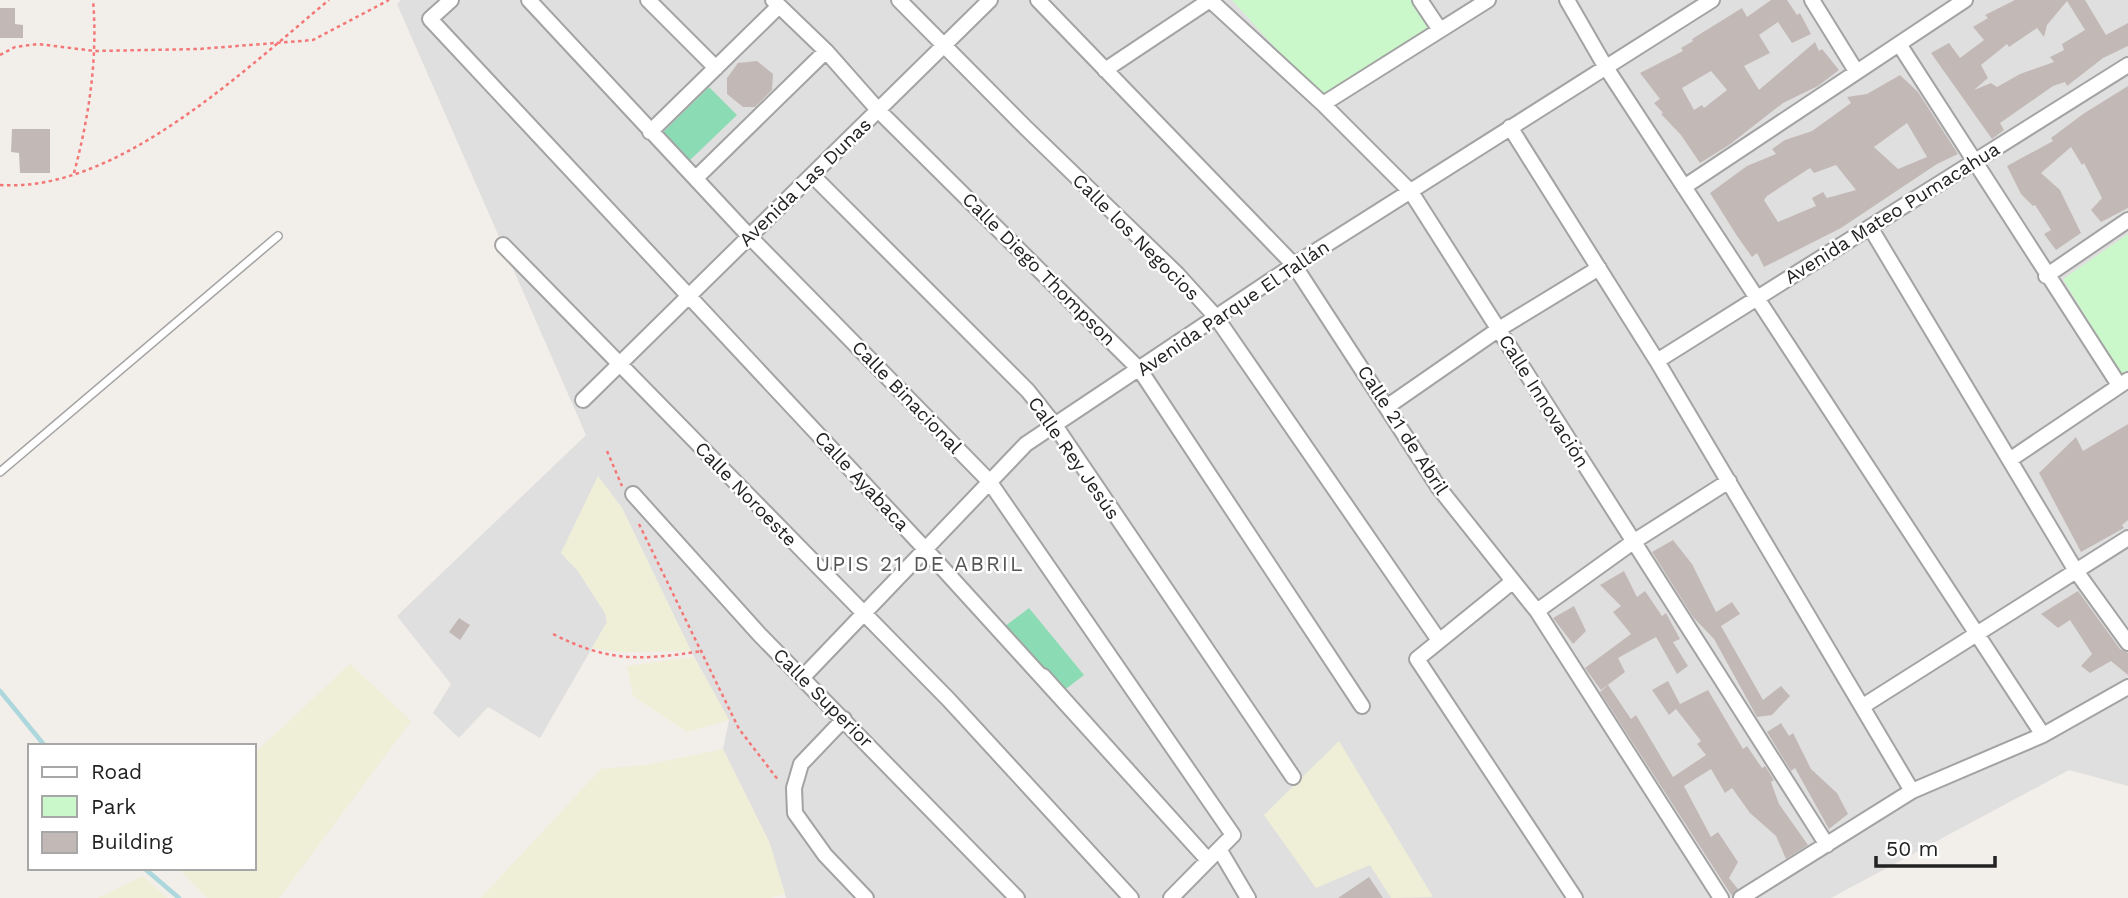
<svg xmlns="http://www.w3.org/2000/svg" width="2128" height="898" viewBox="0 0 2128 898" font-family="'Work Sans',sans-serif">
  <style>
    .residential { fill: #e0dfdf }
    .farmland { fill: #efeed6 }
    .park { fill: #cbf8ca }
    .pitch { fill: #8bdcb5 }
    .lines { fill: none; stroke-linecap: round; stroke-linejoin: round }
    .stream { stroke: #acd7dd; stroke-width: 4.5 }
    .building { fill: #c2b9b6; fill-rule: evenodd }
    .service-casing { stroke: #a3a3a3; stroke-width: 10 }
    .minor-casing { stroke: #a3a3a3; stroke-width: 18 }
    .path { stroke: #f47777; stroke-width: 2.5; stroke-dasharray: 3.5 3.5; stroke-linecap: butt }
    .service { stroke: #fff; stroke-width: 7 }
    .minor { stroke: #fff; stroke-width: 14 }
    .labels { text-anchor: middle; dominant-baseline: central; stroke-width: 5; stroke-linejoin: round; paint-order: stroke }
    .street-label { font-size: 19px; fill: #222; stroke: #fff }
    .neighbourhood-label { font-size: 21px; letter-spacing: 2px; fill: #555; stroke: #fff }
  </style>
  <rect width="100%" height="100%" fill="#f2eee9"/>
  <path class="residential" d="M401 0H2128V786L2069 770 1831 898H786L770 844 723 749 729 720 691 651 622 508 598 477 561 553 578 571 605 613 607 622 540 738 488 707 459 738 433 713 451 684 397 616 586 435 397 4Z"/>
  <path class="farmland" d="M598 476 622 508 691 651 617 652 592 648 607 622 605 613 578 571 561 553Z
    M694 657 729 720 687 732 633 696 627 666Z
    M350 664 411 721 279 898H207L178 868H254V754Z
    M1339 741 1433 897 1391 898 1370 865 1316 888 1264 815Z
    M723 749 770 844 785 894 769 898H481L601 769 646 765Z
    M143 876 167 898H98Z"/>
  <path class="park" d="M1232 0H1413L1432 28 1327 105Z
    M2128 234V370L2121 375 2063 279Z"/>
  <path class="pitch" d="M709 87 737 115 686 164 659 136Z
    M1029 608 1084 675 1058 695 1004 627Z"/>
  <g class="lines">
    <path class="stream" d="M0 691 45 746
      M144 868 179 898"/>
  </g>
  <path class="building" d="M1771 0H1787L1797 15 1800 13 1811 34 1792 43 1778 22 1759 35 1770 53 1744 66 1759 90 1815 42 1819 51 1822 49 1839 70 1818 86 1783 103 1729 145 1700 163 1681 135 1661 114 1663 113 1654 103 1660 99 1640 73 1683 51 1681 48 1693 41 1692 39 1742 8 1747 17ZM1711 71 1727 90 1704 108 1702 105 1694 110 1682 88Z
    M2015 0H2085L2106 35 2128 23V46L2103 58 2067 86 2065 82 2053 86 2000 123 2004 130 1992 139 1931 53 1949 43 1960 58 1984 40 1973 27 1988 18 1985 15ZM2067 1 2085 30 2062 44 2064 50 2050 57 2054 62 2020 74 1997 87 1991 83 1974 90 1988 78 1981 65 2007 44 2009 47 2037 28 2044 37 2047 25Z
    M0 8H15V24L23 25V38H0Z
    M757 61 773 74 772 90 755 107H743L727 94V78L738 63Z
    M1900 75 1918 92 1958 154 1937 164 1841 228 1764 267 1757 253 1752 257 1737 236 1710 193 1747 166 1776 154 1772 149 1785 140 1812 131 1851 103 1847 97 1867 94ZM1907 123 1927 157 1898 169 1874 147ZM1836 165 1856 190 1827 198 1823 192 1812 198 1816 206 1778 222 1764 200 1767 196 1810 168 1814 173Z
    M2128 86V208L2101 222 2091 210 2102 198 2084 163 2082 165 2071 147 2041 173 2060 190 2081 233 2056 250 2044 234 2051 230 2035 205 2033 206 2021 194 2007 166 2053 141 2051 138 2083 114Z
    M12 129H50V173H20L19 153 11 152Z
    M2128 424V520L2122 525 2124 528 2081 552 2039 473 2076 437 2083 451Z
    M1673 540 1692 564 1716 612 1732 602 1740 614 1721 626 1763 700 1781 686 1790 696 1772 715 1757 717 1714 639 1693 617 1652 552Z
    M1624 571 1637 597 1645 591 1662 616 1666 613 1680 639 1673 642 1688 666 1677 674 1656 637 1618 658 1625 672 1601 690 1585 668 1631 634 1613 612 1621 606 1600 585Z
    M2078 591 2120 649 2128 653V675L2111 661 2090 673 2081 666 2092 654 2070 620 2058 628 2041 614Z
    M1574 606 1586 631 1573 644 1553 618Z
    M459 618 470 625 460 640 449 632Z
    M1668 681 1680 704 1708 690 1743 749 1747 746 1762 768 1765 766 1774 780 1771 782 1779 804 1808 845 1786 859 1776 836 1750 813 1732 788 1725 793 1711 769 1684 786 1711 837 1718 832 1738 862 1729 878 1738 889 1732 896 1600 692 1608 685 1631 719 1636 715 1673 777 1706 755 1697 744 1701 741 1676 709 1669 715 1652 690Z
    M1781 723 1789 736 1793 733 1811 769 1837 793 1848 814 1829 829 1795 768 1791 771 1767 732Z
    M1369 877 1383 898H1338Z"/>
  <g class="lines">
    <defs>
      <path id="service" d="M0 472 278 236"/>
      <path id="minor" d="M451 0 430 19 926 550 1207 859 1043 676
        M529 0 749 236 989 481 1233 835 1171 898
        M648 0 716 68
        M773 0 826 51 879 111 1140 370 1362 706
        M899 0 1026 128 1177 274 1216 317 1438 639
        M1038 0 1294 265 1439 488 1537 611 1721 898
        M1420 0 1440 30
        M1567 0 1605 66 2043 735
        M1812 0 1856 71
        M1899 44 2119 385
        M1105 70 1210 0 1323 104 1411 192 1827 845
        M1323 104 1488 0
        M1510 127 1657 361 1912 791
        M650 132 779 6
        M812 175 1028 391 1054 424 1293 777
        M696 178 826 51
        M1684 187 1965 0
        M1870 227 2076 571 2128 643
        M503 245 949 700 1131 898
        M2046 276 2128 220
        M1657 361 2128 65
        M583 400 990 0
        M1388 406 1499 329 1599 268
        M2011 459 2128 380
        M633 494 759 634 1017 898
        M1512 582 1417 659 1575 898
        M1537 611 1633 542 1729 481
        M803 677 1026 444 1294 265 1712 0
        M1863 706 2128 538
        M844 719 801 764 794 788 795 813 825 855 866 898
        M1222 854 1248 898
        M1741 898 1912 791 2043 735 2128 687"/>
    </defs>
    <use href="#service" class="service-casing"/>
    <use href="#minor" class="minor-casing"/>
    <path class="path" d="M0 55 15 47 38 44 95 51 199 49 313 40 389 0
      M74 173C89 117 98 58 93 0
      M0 185C117 193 244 70 329 0
      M607 451 622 486
      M639 524 739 729 779 781
      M553 634C610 663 642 660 703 651"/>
    <use href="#service" class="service"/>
    <use href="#minor" class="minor"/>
  </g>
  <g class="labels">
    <g class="street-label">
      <text transform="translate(805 182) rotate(-44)">Avenida Las Dunas</text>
      <text transform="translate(1892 213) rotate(-32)">Avenida Mateo Pumacahua</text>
      <text transform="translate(1136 237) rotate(45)">Calle los Negocios</text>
      <text transform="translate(1039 269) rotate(45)">Calle Diego Thompson</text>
      <text transform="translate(1233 308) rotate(-34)">Avenida Parque El Tallán</text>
      <text transform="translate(907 397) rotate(46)">Calle Binacional</text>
      <text transform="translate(1544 401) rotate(58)">Calle Innovación</text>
      <text transform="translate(1403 430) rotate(57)">Calle 21 de Abril</text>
      <text transform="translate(1074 458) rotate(55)">Calle Rey Jesús</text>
      <text transform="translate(862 481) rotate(47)">Calle Ayabaca</text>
      <text transform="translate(746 494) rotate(46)">Calle Noroeste</text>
      <text transform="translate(823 698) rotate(45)">Calle Superior</text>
    </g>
    <g class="neighbourhood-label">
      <text x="920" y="563">UPIS 21 DE ABRIL</text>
    </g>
  </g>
  <rect x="28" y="744" width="228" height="126" fill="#ffffff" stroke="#a7a7a7" stroke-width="2"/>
  <rect x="42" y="767" width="35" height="10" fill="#ffffff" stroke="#a7a7a7" stroke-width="2"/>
  <text x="91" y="779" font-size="21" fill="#222222">Road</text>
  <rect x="42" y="796" width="35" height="21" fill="#cbf8ca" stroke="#a7a7a7" stroke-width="2"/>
  <text x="91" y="814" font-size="21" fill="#222222">Park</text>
  <rect x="42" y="832" width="35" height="21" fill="#c2b9b6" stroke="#a7a7a7" stroke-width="2"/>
  <text x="91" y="849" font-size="21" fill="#222222">Building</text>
  <path d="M1876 856v10h119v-10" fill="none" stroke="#222222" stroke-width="3.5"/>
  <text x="1886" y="856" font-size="21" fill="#222222" stroke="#ffffff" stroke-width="5" paint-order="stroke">50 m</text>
</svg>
